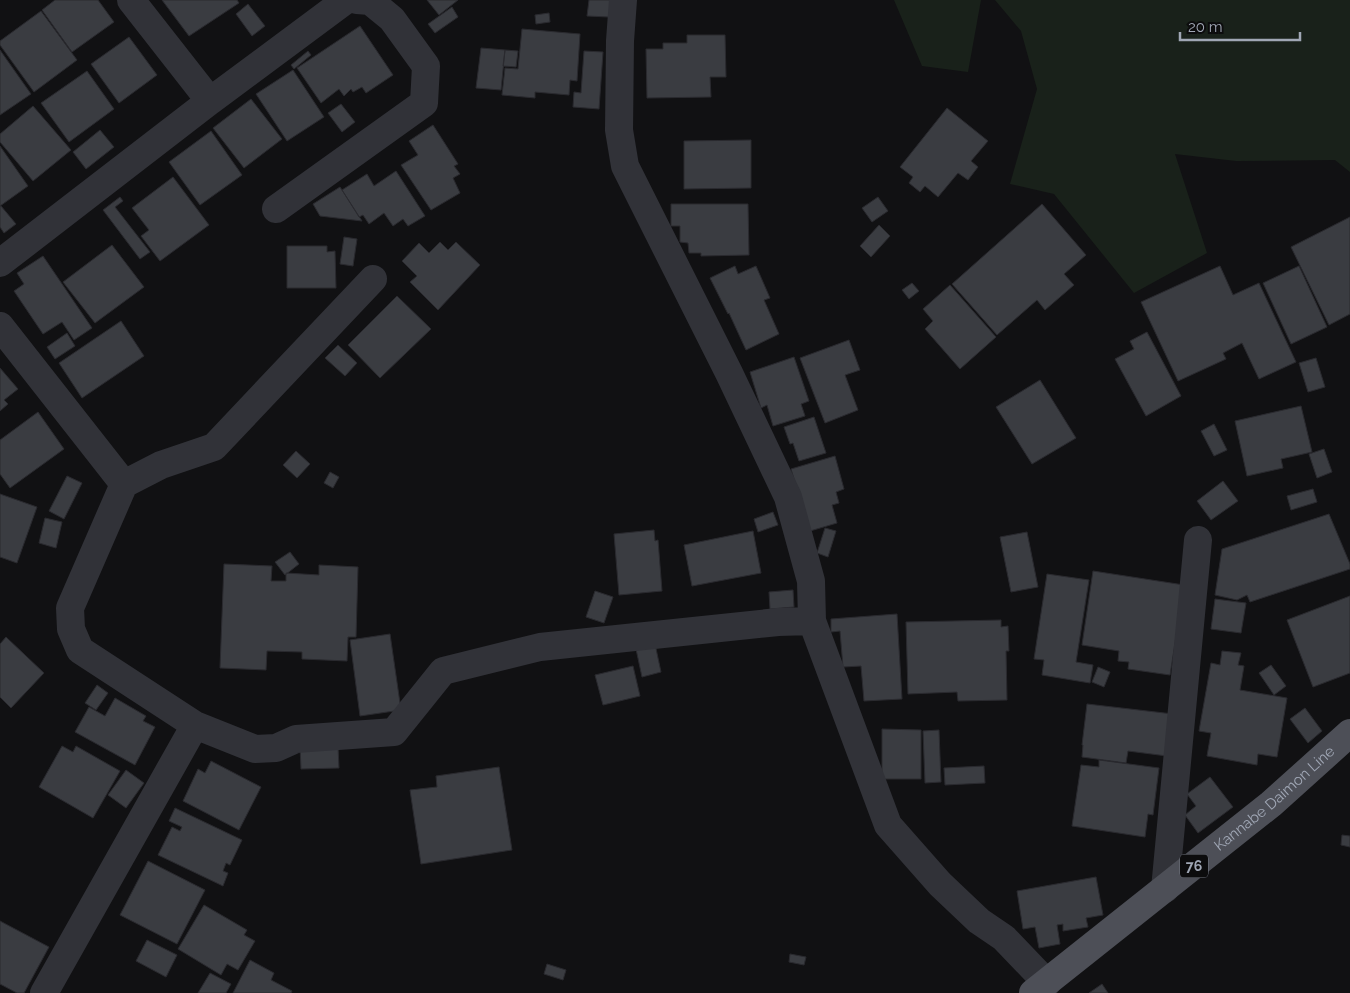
<svg xmlns="http://www.w3.org/2000/svg" width="1350" height="993" viewBox="0 0 1350 993" font-family="Raleway,sans-serif">
  <style>
    .green { fill: #19211a }
    .building { fill: #3a3c41; stroke: #2a2a2f }
    .lines { fill: none; stroke-linecap: round; stroke-linejoin: round }
    .minor { stroke: #313238; stroke-width: 28 }
    .primary { stroke: #4d4f57; stroke-width: 28 }
    .labels { text-anchor: middle; dominant-baseline: central; stroke-width: 5; stroke-linejoin: round; paint-order: stroke }
    .shield { fill: #0c0c0d; stroke: #747883; stroke-width: 1 }
    .shield-label { font-size: 14px; font-weight: bold; fill: #a0a7b5 }
    .street-label { font-size: 15px; fill: #a0a7b5; stroke: #0c0c0d }
  </style>
  <rect width="100%" height="100%" fill="#111113"/>
  <path class="green" d="M894 0H981L968 72 922 66Z
    M995 0H1350V172L1335 160 1236 161 1175 154 1207 253 1134 293 1054 194 1010 184 1037 89 1021 31Z"/>
  <path class="building" d="M55 0H98L114 22 72 52 42 10Z
    M162 0H237L239 3 189 36Z
    M427 0H458L439 15Z
    M589 0H611L609 17 587 16Z
    M248 4 265 26 252 36 236 14Z
    M452 7 458 17 435 33 428 24Z
    M41 11 77 60 34 92 0 45V41Z
    M549 13 550 22 536 24 535 15Z
    M360 26 393 75 366 93 362 87 353 92 351 89 344 96 339 89 321 103 297 68Z
    M522 29 580 34 577 81 570 80 569 95 535 92V98L502 95 505 68 518 69Z
    M687 35H725L726 77H710L711 97 647 98 646 49H663V43H687Z
    M129 37 157 75 119 103 91 64Z
    M481 48 505 50 501 90 476 88Z
    M0 50 31 94 0 115Z
    M505 50 518 51 516 67 503 66Z
    M308 51 311 55 294 69 291 65Z
    M584 51 603 52 599 109 573 107 574 92 581 93Z
    M293 70 324 117 287 141 256 94Z
    M87 71 114 109 69 142 41 103Z
    M251 99 282 139 244 168 213 128Z
    M341 104 355 122 342 132 328 113Z
    M33 106 71 150 33 181 0 142V134Z
    M947 108 988 141 971 161 978 167 968 180 958 173 938 197 925 186 920 192 909 183 913 177 900 167Z
    M433 125 458 164 454 166 460 174 453 178 460 193 431 210 401 165 418 155 409 141Z
    M100 130 114 147 86 169 73 152Z
    M211 131 242 175 200 205 169 162Z
    M751 140V188L684 189V141Z
    M0 146 28 186 0 206Z
    M396 171 425 216 408 226 403 219 393 226 384 213 369 224 363 215 359 217 342 190 367 174 374 186Z
    M173 177 209 225 160 261 141 236 149 230 132 208Z
    M340 187 342 190 362 221 320 216 313 204Z
    M120 197 123 201 115 207 150 252 140 259 103 210Z
    M878 197 888 211 872 222 862 208Z
    M671 204H748L749 255 701 256V253H689L688 243 680 242V226H671Z
    M1042 204 1086 255 1064 274 1074 285 1045 310 1037 300 997 335 952 284Z
    M0 206H1L16 224 4 233 0 227Z
    M1350 217V314L1329 325 1291 247Z
    M879 225 890 236 871 257 860 246Z
    M344 237 357 239 353 266 340 264Z
    M440 242 448 250 456 242 480 265 438 310 410 282 417 276 402 261 419 243 429 253Z
    M112 245 144 287 95 323 63 282Z
    M287 246H327V252L335 251 336 288H287Z
    M43 256 92 328 74 340 62 322 43 334 14 291 24 284 17 273Z
    M735 266 738 274 756 266 770 298 764 300 779 334 746 350 729 313 728 314 710 278Z
    M1220 266 1233 295 1259 283 1296 362 1259 379 1242 343 1223 353 1226 359 1178 381 1141 302Z
    M1299 266 1327 327 1291 344 1263 283Z
    M912 283 919 291 909 299 902 290Z
    M950 285 996 337 960 369 925 329 933 321 923 309Z
    M397 296 431 329 380 378 348 345Z
    M121 321 144 356 82 398 59 363Z
    M1147 332 1181 396 1146 416 1115 359 1134 349 1130 341Z
    M67 333 75 346 55 359 47 347Z
    M849 340 860 370 845 375 858 410 825 423 800 358Z
    M338 345 357 363 345 376 325 358Z
    M794 357 809 401 801 404 805 416 773 426 767 405 761 408 750 372Z
    M1316 358 1325 387 1308 392 1299 363Z
    M0 368 18 389 4 400 8 404 0 411Z
    M1040 380 1076 438 1032 464 996 407Z
    M1301 406 1312 452 1281 459 1283 468 1247 476 1235 421Z
    M38 412 64 449 10 488 0 474V440Z
    M814 417 826 453 799 461 793 443 790 444 784 427Z
    M1214 424 1227 450 1214 456 1201 431Z
    M1324 449 1332 472 1317 478 1309 454Z
    M296 451 310 464 297 478 283 465Z
    M835 456 844 489 836 492 839 503 832 505 837 523 810 531 791 469Z
    M330 472 339 477 333 488 324 483Z
    M67 476 82 483 64 519 49 511Z
    M1223 481 1238 501 1211 520 1197 501Z
    M1313 489 1317 502 1291 510 1287 496Z
    M0 494 37 507 17 563 0 557Z
    M773 512 778 525 758 532 754 519Z
    M1329 514 1350 564V569L1250 602 1247 595 1237 600 1215 595 1222 549Z
    M45 518 62 522 56 548 39 543Z
    M825 528 836 531 828 557 817 553Z
    M654 530 655 541 658 540 662 591 619 595 614 534Z
    M753 531 761 573 692 586 684 545Z
    M1027 532 1038 587 1011 592 1000 537Z
    M290 552 299 564 285 575 275 562Z
    M224 564 272 566 271 581H286V573L319 575V565L358 567 356 637H348L347 661 302 659V652L267 651 266 670 220 668Z
    M1093 571 1184 585 1170 675 1128 669 1129 662 1118 661 1119 651 1082 645Z
    M1047 574 1089 580 1076 662 1093 665 1090 683 1042 675 1044 660 1034 659Z
    M793 590 794 607 770 609 769 592Z
    M595 591 613 597 604 623 586 617Z
    M1350 596V673L1313 687 1287 620Z
    M1215 599 1246 603 1241 633 1211 629Z
    M897 614 902 699 864 701 861 666 843 667 840 631 831 632V619Z
    M1001 620V627L1008 626 1009 651H1006L1007 700 958 701 957 692 908 694 906 622Z
    M390 634 401 710 360 716 350 640Z
    M6 637 44 673 11 708 0 697V644Z
    M655 644 661 672 642 677 636 649Z
    M1222 651 1241 653 1238 665 1244 666 1240 690 1287 698 1277 757 1258 754 1257 765 1207 756 1211 733 1199 731 1211 663 1220 665Z
    M1271 665 1286 686 1274 695 1259 673Z
    M633 666 640 696 603 705 595 675Z
    M1098 667 1110 672 1104 687 1092 682Z
    M97 685 108 693 96 710 85 703Z
    M115 698 146 716 143 721 155 727 135 765 75 732 89 707 105 716Z
    M1087 704 1173 714 1167 756 1128 751 1126 763 1082 757 1083 745H1082Z
    M1305 708 1322 731 1308 743 1290 719Z
    M882 729 921 730V779H882Z
    M939 730 941 782 925 783 923 731Z
    M62 746 73 752 76 746 120 771 93 818 39 787Z
    M300 746H338L339 768 301 769Z
    M1099 760 1159 768 1153 815 1148 814 1145 837 1072 826 1081 765 1099 767Z
    M211 761 261 787 239 830 183 801 198 769 205 773Z
    M984 766 985 783 945 785 944 768Z
    M499 767 512 850 421 864 410 790 437 787 436 776Z
    M126 770 144 783 126 808 108 795Z
    M1210 777 1233 807 1198 833 1185 815 1196 806 1187 794Z
    M175 808 242 840 230 865 226 863 223 871 228 873 223 886 158 855 172 827 180 831 182 827 169 821Z
    M1342 835 1350 836V847L1341 845Z
    M148 861 205 890 177 944 120 915Z
    M1096 877 1103 915 1086 918 1088 927 1063 931V924L1057 925 1060 944 1039 948 1035 927 1023 929 1017 891Z
    M204 905 247 930 244 935 255 941 238 970 227 964 221 975 178 949Z
    M0 921 49 947 24 993H17L0 984Z
    M147 940 177 955 166 977 136 961Z
    M790 954 806 957 804 965 789 962Z
    M250 960 274 973 271 980 292 991 291 993H233Z
    M547 964 566 970 563 980 544 974Z
    M210 973 231 984 226 993H198Z
    M1102 984 1108 993H1089Z"/>
  <g class="lines">
    <path class="minor" d="M131 0 210 101 346 0
      M623 0 620 41 619 130 625 166 729 373 788 497 811 581 812 621 888 825 940 884 979 921 1004 938 1047 983
      M276 209 424 103 426 66 392 19 370 1 357 0
      M0 263 210 101
      M0 326 124 484
      M195 725 255 749 276 748 296 739 394 732 443 671 540 647 778 622 812 621
      M1165 889 1198 540
      M44 993 195 725 80 650 71 629 70 608 124 484 161 465 214 447 373 279"/>
    <path class="primary" id="s1" d="M1033 993 1271 804 1350 733"/>
  </g>
  <g class="labels">
    <rect class="shield" x="1180" y="854.5" width="28" height="23" rx="4"/>
    <g class="shield-label">
      <text x="1194" y="866">76</text>
    </g>
    <g class="street-label">
      <text stroke="none"><textPath href="#s1" startOffset="310">Kannabe Daimon Line</textPath></text>
    </g>
  </g>
  <path d="M1180 32v8h120v-8" fill="none" stroke="#a0a7b5" stroke-width="2.5"/>
  <text x="1188" y="32" font-size="15" fill="#a0a7b5" stroke="#0c0c0d" stroke-width="4" paint-order="stroke">20 m</text>
</svg>
